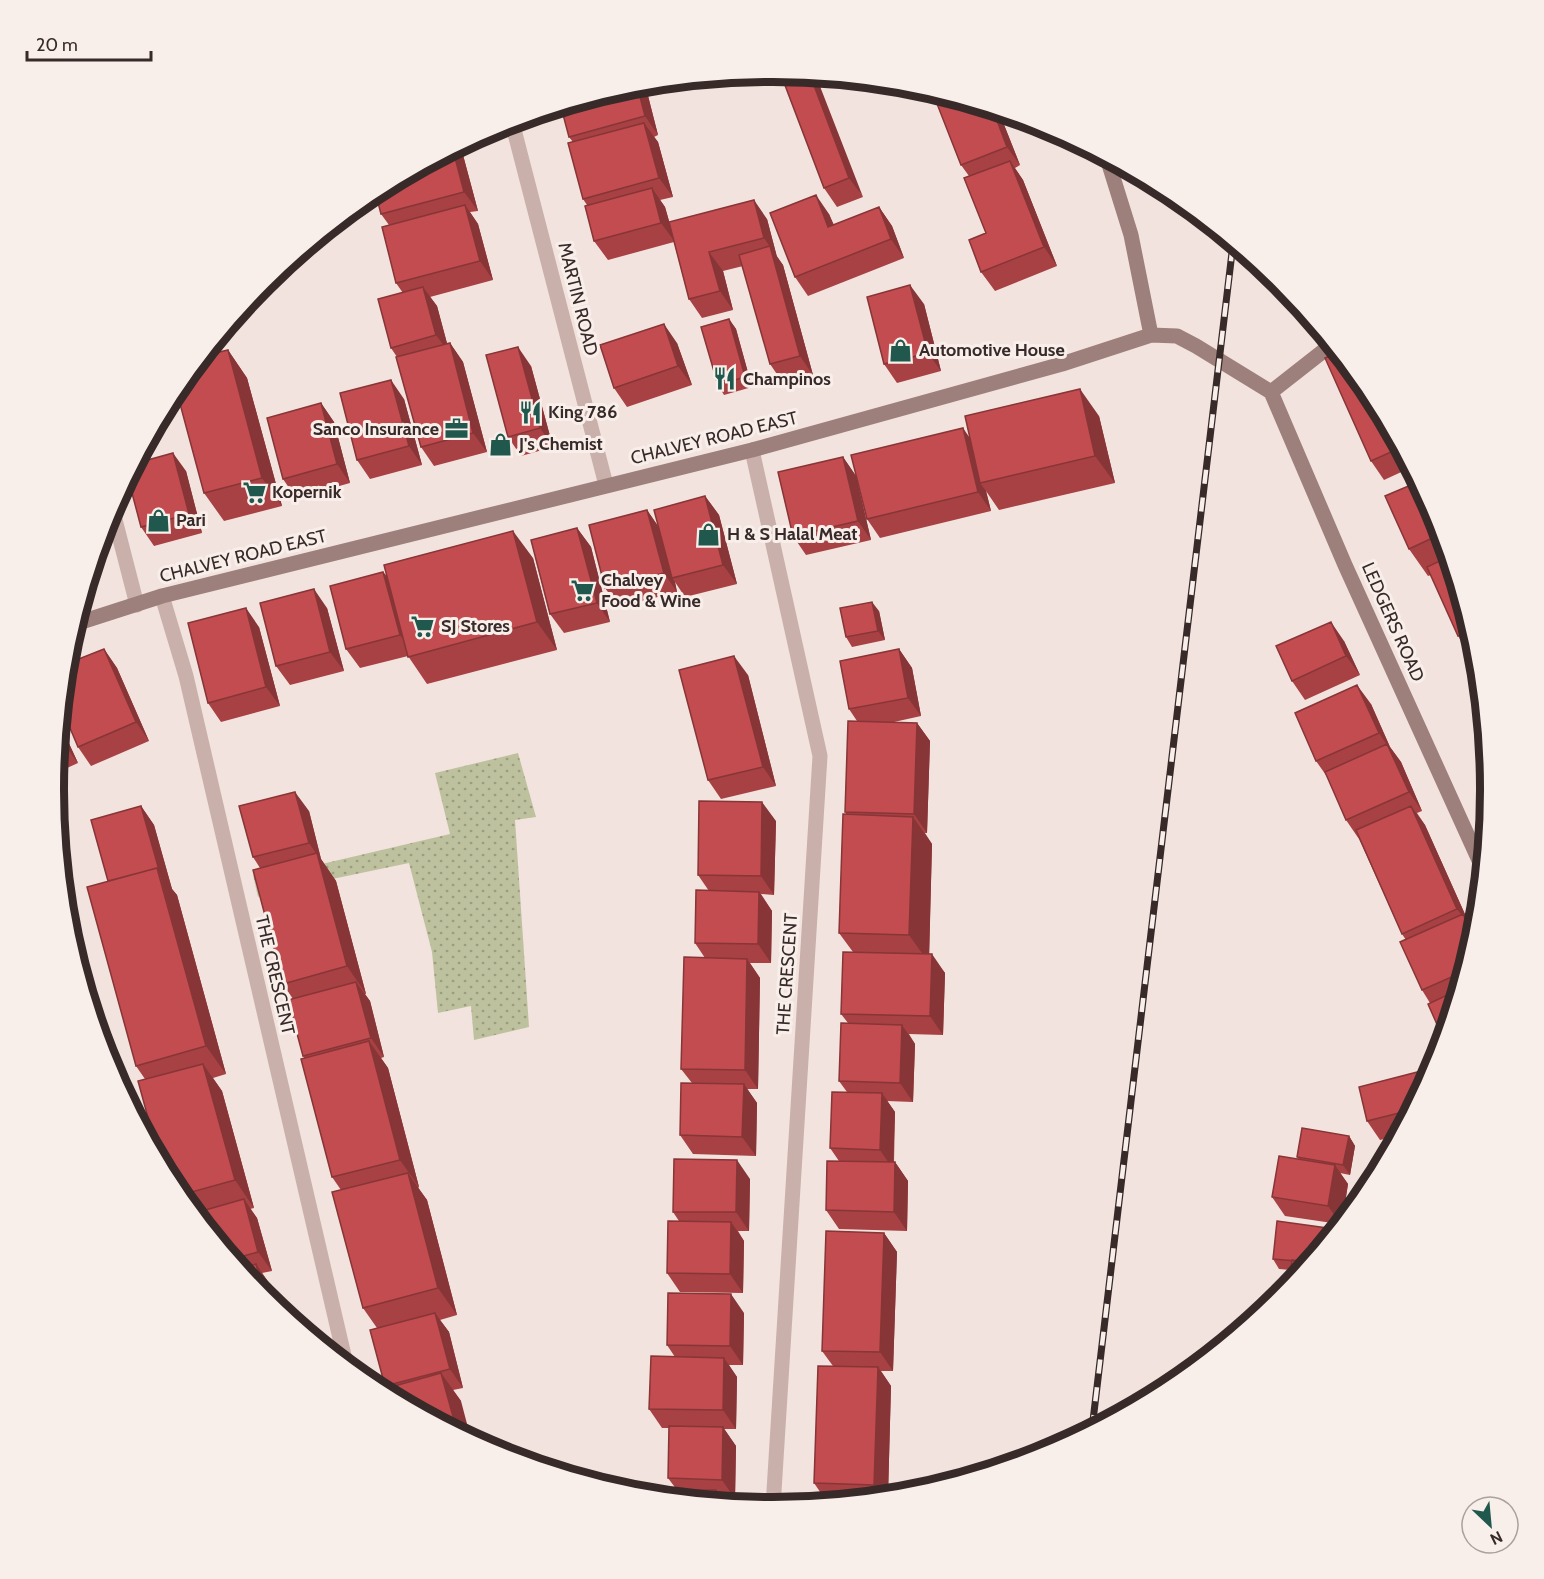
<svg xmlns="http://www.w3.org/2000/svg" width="1544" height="1579" viewBox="0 0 1544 1579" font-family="Cabin,sans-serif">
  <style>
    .green { fill: url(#green-dots) }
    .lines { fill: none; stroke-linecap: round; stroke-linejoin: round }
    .street { stroke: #cab0aa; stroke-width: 15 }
    .secondary { stroke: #9d7f7b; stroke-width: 15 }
    .rail-casing { stroke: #372a29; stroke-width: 7 }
    .rail { stroke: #f9efea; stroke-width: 4.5; stroke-dasharray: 14; stroke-linecap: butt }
    .wall { fill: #a74144 }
    .shaded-wall { fill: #883537 }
    .building { fill: #c24c4f; stroke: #883537; stroke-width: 1.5 }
    .labels { text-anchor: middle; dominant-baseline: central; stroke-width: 6; stroke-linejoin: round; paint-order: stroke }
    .street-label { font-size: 18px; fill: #372a29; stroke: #f9efea }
    .poi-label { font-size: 18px; font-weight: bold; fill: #372a29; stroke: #f9efea; text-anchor: start }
    .rim { fill: none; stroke: #372a29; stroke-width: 8 }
  </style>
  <defs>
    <pattern id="green-dots" width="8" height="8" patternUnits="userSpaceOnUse" patternTransform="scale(1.5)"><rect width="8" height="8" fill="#bec19e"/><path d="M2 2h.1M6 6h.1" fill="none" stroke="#9b9d81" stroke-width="1.8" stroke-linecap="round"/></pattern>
  </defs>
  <rect width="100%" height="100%" fill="#f2e3de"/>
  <path class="green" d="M518 753 536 817 515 820 529 1027 474 1040 471 1006 438 1013 432 952 409 863 265 893 258 897 253 875 262 878 450 834 435 773Z"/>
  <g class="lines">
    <path class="street" d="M512 122 606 485
      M752 450 820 756 773 1507
      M112 508 137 605
      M162 596 186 676 346 1364"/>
    <path class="secondary" d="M1107 158 1131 235 1151 335
      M1271 392 1345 565 1482 867
      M1271 392 1331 345
      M75 624 162 596 752 450 1062 364 1151 335 1177 336 1196 346 1271 392"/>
    <defs>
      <path id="rail" d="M1092 1429 1233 244"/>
    </defs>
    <use href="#rail" class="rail-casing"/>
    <use href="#rail" class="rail"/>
  </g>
  <path class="wall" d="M780 72 863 197 837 207 824 188Z
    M645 84 658 135 654 137 658 142 673 197 660 200 665 207 673 235 767 219 777 257 783 265 813 375 783 383 770 364 743 266 723 271 733 310 702 318 689 299 674 242 608 260 594 241 587 205 583 199 573 142 569 137 632 85Z
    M999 112 1020 165 1015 168 1023 180 1057 266 995 291 981 272 986 233 969 176 961 165Z
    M463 155 478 211 470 212 478 224 493 280 430 297 437 306 447 344 450 343 463 362 487 452 434 466 421 447 397 357 391 348 403 293 396 283 389 225 381 214Z
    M879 207 892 226 904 258 808 296 795 277 829 214 834 225Z
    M924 304 941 371 897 383 884 364Z
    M729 319 736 329 752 387 724 395 718 385Z
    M677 343 692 385 627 407 614 388Z
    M228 350 247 378 282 506 224 521 204 493Z
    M531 366 553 447 521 456 508 437Z
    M1369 391 1410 468 1384 480 1371 461Z
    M404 399 422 465 370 479 357 460Z
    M321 403 334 422 350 483 296 498 283 479Z
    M1099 416 1115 483 999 510 986 491 991 511 880 538 867 519 970 438Z
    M843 457 856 476 871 540 806 555 793 536Z
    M186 471 202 533 154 546 141 527Z
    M705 496 719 515 737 584 685 597 675 582 677 592 619 607 605 588 647 510 658 526Z
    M1435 515 1476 650 1477 664 1458 636 1431 575 1428 576 1409 549Z
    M577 528 591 547 610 622 564 633 550 614Z
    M533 558 557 650 427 684 408 656 360 668 346 649 383 572 387 576Z
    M327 608 344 671 290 685 276 666Z
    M879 611 885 640 852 647 846 637Z
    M259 627 280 706 221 722 208 703Z
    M1344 641 1360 675 1305 700 1292 681Z
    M104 649 117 668 149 741 91 766 78 747Z
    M899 649 912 668 921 716 894 722 917 723 930 741 927 833H925L932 844 929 954 945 973 943 1035 909 1034 915 1044 913 1102 887 1101 895 1112 894 1162H895L908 1181 907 1231 839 1229 826 1210 839 1161 830 1148 847 1092 839 1081 848 1023 841 1014 853 952 839 933 847 815 845 812 857 721 849 709Z
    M748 675 776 786 721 799 708 780Z
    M1371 704 1390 747 1401 762 1422 811 1417 813 1425 825 1468 921 1475 932 1443 1038 1430 1003 1422 990 1406 940 1402 934 1359 839 1346 820 1328 778 1316 761Z
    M60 724 78 763 56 773Z
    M141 806 154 825 172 889 177 895 226 1074 213 1078 222 1091 254 1208 250 1209 257 1218 272 1271 262 1273 269 1283 264 1297 175 1188 145 1079 136 1066Z
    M309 811 321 859 336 881 366 994H365L370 1001 384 1057 381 1058 388 1068 419 1187 418 1188 427 1200 457 1315 440 1320 449 1332 463 1388 453 1390 461 1401 386 1388 385 1386 377 1328 363 1308 341 1190 332 1177 304 1058 303 1056 293 999 283 984 260 868 253 857Z
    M776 821 774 895 761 894 772 911 771 963H750L760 978 758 1089H747L757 1103 756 1156 693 1154 680 1135 692 1083 681 1069 705 958 695 943 709 891 698 875Z
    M1433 1068 1397 1136 1380 1140 1367 1121Z
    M1349 1136 1355 1146 1350 1175 1340 1173 1348 1184 1342 1222 1339 1224 1285 1216 1272 1197 1298 1159 1297 1157Z
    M750 1179 749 1231H738L744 1241 743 1293 680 1292 667 1273 679 1221 673 1212Z
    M884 1233 897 1252 893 1371H881L891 1386 888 1496 819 1503 827 1502 814 1483 833 1366 822 1351Z
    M1332 1234 1291 1270 1279 1269 1273 1259Z
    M744 1313 743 1365H729L737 1377 736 1429H724L736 1446 735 1499 721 1498 725 1503 662 1497 677 1490 668 1478 669 1428H662L649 1409 675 1357 667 1345Z"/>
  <path class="shaded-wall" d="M810 75 816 76 863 197 849 178Z
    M645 84 658 135 645 116 637 85Z
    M993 110 999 112 1020 165 1007 147Z
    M644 123 658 142 673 197 659 178Z
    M458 147 463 155 478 211 464 192 453 150Z
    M1010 161 1023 180 1057 266 1044 247Z
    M652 188 665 207 675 242 661 223Z
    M816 195 829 214 842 246 828 227Z
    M754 200 767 219 777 257 764 238Z
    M465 205 478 224 493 280 480 261Z
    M879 207 892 226 904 258 891 239Z
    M770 246 783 265 813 375 800 356Z
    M709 252 723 271 733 310 720 291Z
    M910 285 924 304 941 371 928 353Z
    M423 287 437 306 450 354 436 335Z
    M729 319 736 329 752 387 745 377Z
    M664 324 677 343 692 385 678 366Z
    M450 343 463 362 487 452 473 433Z
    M518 347 531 366 553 447 540 428Z
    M228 350 247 378 282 506 262 478Z
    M391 380 404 399 422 465 409 446Z
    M1080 389 1099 416 1115 483 1095 456Z
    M321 403 334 422 350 483 337 464Z
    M963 428 976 447 980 483 986 491 991 511 978 492Z
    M173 453 186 471 202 533 189 514Z
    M843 457 856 476 871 540 858 521Z
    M705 496 719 515 737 584 723 565Z
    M647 510 660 529 672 578 675 582 677 592 664 573Z
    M577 528 591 547 610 622 597 603Z
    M513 531 533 558 557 650 537 622Z
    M383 572 397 591 413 654 400 635Z
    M314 589 327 608 344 671 330 652Z
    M872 602 879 611 885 640 878 631Z
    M246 608 259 627 280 706 266 687Z
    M1331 622 1344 641 1360 675 1346 656Z
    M104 649 117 668 149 741 136 722Z
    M899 649 912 668 921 716 908 698Z
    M734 656 748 675 776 786 763 767Z
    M1357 685 1371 704 1390 747 1401 762 1422 811 1409 792 1389 748 1379 733Z
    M917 723 930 741 927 833 914 814Z
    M60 724 78 763 64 744 60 733Z
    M295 792 309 811 321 859 336 881 366 994 347 966 318 856 309 843Z
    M762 802 776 821 774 895 761 876Z
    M141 806 154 825 172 889 177 895 226 1074 206 1046Z
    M1411 806 1425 825 1468 921 1475 932 1474 938 1466 921 1457 909Z
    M913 817 932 844 929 963 909 935Z
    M759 892 772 911 771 963 758 944Z
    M932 954 945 973 943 1035 930 1016Z
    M747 959 760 978 758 1089 745 1070Z
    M356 982 370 1001 384 1057 371 1038Z
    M902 1025 915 1044 913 1102 900 1083Z
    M369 1041 388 1068 419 1187 400 1160Z
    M203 1064 222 1091 254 1208 235 1180Z
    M744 1084 757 1103 756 1156 742 1137Z
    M882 1093 895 1112 893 1169 880 1150Z
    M1349 1136 1355 1146 1350 1175 1343 1165Z
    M737 1160 750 1179 749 1231 736 1212Z
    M895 1162 908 1181 907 1231 894 1212Z
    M1335 1165 1348 1184 1342 1222 1340 1223 1328 1206Z
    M408 1173 427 1200 457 1315 438 1288Z
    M244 1199 257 1218 272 1271 258 1252Z
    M731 1222 744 1241 743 1293 730 1274Z
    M1327 1228 1332 1234 1325 1242Z
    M884 1233 897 1252 893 1371 880 1352Z
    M256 1264 269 1283 276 1306 265 1298Z
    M731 1294 744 1313 743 1365 730 1346Z
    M435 1313 449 1332 463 1388 450 1369Z
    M724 1358 737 1377 736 1429 723 1410Z
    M878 1367 891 1386 888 1496 883 1497 874 1485Z
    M441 1373 461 1401 471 1439 457 1431Z
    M723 1427 736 1446 735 1499 722 1480Z
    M716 1490 725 1503 716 1502Z"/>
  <path class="building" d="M780 72 810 75 849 178 824 188Z
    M632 85H637L645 116 569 137 561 107Z
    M932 91 993 110 1007 147 961 165Z
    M644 123 659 178 583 199 568 143Z
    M453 150 464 192 381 214 375 191Z
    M1010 161 1044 247 981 272 969 240 986 233 964 178Z
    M652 188 661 223 594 241 585 206Z
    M816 195 828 227 879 207 891 239 795 277 770 213Z
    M754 200 764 238 709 252 720 291 689 299 669 222Z
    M465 205 480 261 396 283 382 227Z
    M770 246 800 356 770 364 739 255Z
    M910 285 928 353 884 364 867 297Z
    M423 287 436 335 391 348 378 299Z
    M729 319 745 377 718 385 701 327Z
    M664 324 678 366 614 388 600 345Z
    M450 343 473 433 421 447 396 357Z
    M518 347 540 428 508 437 486 355Z
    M228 350 262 478 204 493 176 389 203 356Z
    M1338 353 1369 391 1400 448 1371 461 1325 358Z
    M391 380 409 446 357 460 340 393Z
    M1080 389 1095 456 980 483 965 416Z
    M321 403 337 464 283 479 267 418Z
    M963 428 978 492 867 519 851 455Z
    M173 453 189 514 141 527 128 478 137 463Z
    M843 457 858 521 793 536 778 472Z
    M1418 482 1435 515 1441 534 1409 549 1385 496Z
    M705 496 723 565 672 578 654 510Z
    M647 510 664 573 605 588 589 525Z
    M577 528 597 603 550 614 531 540Z
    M513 531 537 622 408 657 384 565Z
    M1448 557 1471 631 1458 636 1427 567Z
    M383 572 400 635 346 649 330 586Z
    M314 589 330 652 276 666 260 603Z
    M872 602 878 631 846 637 840 608Z
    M246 608 266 687 208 703 188 623Z
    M1331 622 1346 656 1292 681 1276 646Z
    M104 649 136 722 78 747 62 709 66 664Z
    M899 649 908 698 849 709 840 661Z
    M734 656 763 767 708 780 679 670Z
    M1357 685 1379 733 1316 761 1295 713Z
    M848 721 917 723 914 814 845 812Z
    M60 733 64 744 58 747Z
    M1387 744 1409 792 1346 820 1325 772Z
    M295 792 309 843 253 857 239 806Z
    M699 801 762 802 761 876 698 875Z
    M141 806 159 870 157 868 108 881 91 820Z
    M1411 806 1457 909 1402 934 1356 830Z
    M843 814 913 817 909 935 839 933Z
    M317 853 347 966 283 984 253 870Z
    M157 868 206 1046 136 1066 87 887Z
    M696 890 759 892 758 944 695 943Z
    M1463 914 1474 938 1463 972 1422 990 1400 942Z
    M843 952 932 954 930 1016 841 1014Z
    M684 957 747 959 745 1070 681 1069Z
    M356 982 371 1038 303 1056 288 1000Z
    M1458 990 1443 1038 1428 1004Z
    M841 1023 902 1025 900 1083 839 1081Z
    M369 1041 400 1160 332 1177 301 1059Z
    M203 1064 235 1180 181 1195 175 1188 159 1158 138 1081Z
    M1433 1068 1411 1110 1367 1121 1359 1087Z
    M681 1083 744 1084 742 1137 680 1135Z
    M832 1092 882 1093 880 1150 830 1148Z
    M1302 1128 1349 1136 1343 1165 1297 1157Z
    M1279 1156 1335 1165 1328 1206 1272 1197Z
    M674 1159 737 1160 736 1212H673Z
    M827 1161 895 1162 894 1212 826 1210Z
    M408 1173 438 1288 363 1308 332 1192Z
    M244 1199 258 1252 233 1259 195 1213Z
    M668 1221 731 1222 730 1274 667 1273Z
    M1277 1221 1327 1228 1325 1242 1308 1262 1273 1259Z
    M826 1231 884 1233 880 1352 822 1351Z
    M1292 1260 1308 1262 1289 1286Z
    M256 1264 265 1298 241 1269Z
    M668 1293 731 1294 730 1346 667 1345Z
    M435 1313 450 1369 385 1386 370 1330Z
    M651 1356 724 1358 723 1410 649 1409Z
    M818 1366 878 1367 874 1485 814 1483Z
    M441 1373 457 1431 380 1390Z
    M669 1426 723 1427 722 1480 668 1478Z
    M662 1490H716V1502L662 1497Z"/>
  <defs>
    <symbol id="shop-bare" viewBox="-9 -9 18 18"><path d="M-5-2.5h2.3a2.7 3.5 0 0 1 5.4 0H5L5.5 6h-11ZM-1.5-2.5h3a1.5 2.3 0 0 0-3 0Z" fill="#20584d" stroke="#f9efea" stroke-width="2.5" paint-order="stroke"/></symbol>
    <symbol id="restaurant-bare" viewBox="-9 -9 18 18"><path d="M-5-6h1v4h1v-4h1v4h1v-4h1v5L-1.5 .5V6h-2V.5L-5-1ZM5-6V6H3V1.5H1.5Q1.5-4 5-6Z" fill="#20584d" stroke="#f9efea" stroke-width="2.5" paint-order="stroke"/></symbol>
    <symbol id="office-bare" viewBox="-9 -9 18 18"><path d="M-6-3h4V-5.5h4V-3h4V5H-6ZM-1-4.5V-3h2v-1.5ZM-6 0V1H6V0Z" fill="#20584d" stroke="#f9efea" stroke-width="2.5" paint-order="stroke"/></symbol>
    <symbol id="supermarket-bare" viewBox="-9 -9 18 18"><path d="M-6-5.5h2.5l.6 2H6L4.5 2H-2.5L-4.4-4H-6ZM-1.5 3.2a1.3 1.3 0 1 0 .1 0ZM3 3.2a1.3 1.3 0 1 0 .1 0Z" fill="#20584d" stroke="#f9efea" stroke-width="2.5" paint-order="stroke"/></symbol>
  </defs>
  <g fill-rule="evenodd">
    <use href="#shop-bare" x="884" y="334" width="33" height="33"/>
    <use href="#restaurant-bare" x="708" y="362" width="33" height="33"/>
    <use href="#restaurant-bare" x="514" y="396" width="33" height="33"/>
    <use href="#office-bare" x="440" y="412" width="33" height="33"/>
    <use href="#shop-bare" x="484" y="428" width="33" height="33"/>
    <use href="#supermarket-bare" x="238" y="476" width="33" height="33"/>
    <use href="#shop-bare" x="142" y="504" width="33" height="33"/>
    <use href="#shop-bare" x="692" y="518" width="33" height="33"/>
    <use href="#supermarket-bare" x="566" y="574" width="33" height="33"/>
    <use href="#supermarket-bare" x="406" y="610" width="33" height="33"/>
  </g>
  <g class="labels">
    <g class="street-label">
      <text transform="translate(578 299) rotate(76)">MARTIN ROAD</text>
      <text transform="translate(714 438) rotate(-14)">CHALVEY ROAD EAST</text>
      <text transform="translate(243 556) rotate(-14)">CHALVEY ROAD EAST</text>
      <text transform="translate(1393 622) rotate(66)">LEDGERS ROAD</text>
      <text transform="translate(787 974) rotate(-86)">THE CRESCENT</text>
      <text transform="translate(275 975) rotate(77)">THE CRESCENT</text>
    </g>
    <g class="poi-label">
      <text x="919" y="350">Automotive House</text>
      <text x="743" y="379">Champinos</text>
      <text x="548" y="412">King 786</text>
      <text x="439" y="429" text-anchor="end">Sanco Insurance</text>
      <text x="519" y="444">J's Chemist</text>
      <text x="272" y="492">Kopernik</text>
      <text x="176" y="520">Pari</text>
      <text x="727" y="534">H &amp; S Halal Meat</text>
      <text x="601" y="580">Chalvey<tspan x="601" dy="21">Food &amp; Wine</tspan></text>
      <text x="441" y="626">SJ Stores</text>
    </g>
  </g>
  <path d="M0 0H1544V1579H0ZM771 82H773A707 707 0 0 1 1480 789V790A707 707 0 0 1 773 1497H771A707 707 0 0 1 64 790V789A707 707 0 0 1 771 82Z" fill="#f9efea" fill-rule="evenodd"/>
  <path class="rim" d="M771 82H773A707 707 0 0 1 1480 789V790A707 707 0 0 1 773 1497H771A707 707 0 0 1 64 790V789A707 707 0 0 1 771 82Z"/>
  <g transform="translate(1490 1525) rotate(154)"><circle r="28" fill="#f9efea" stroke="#aba09d" stroke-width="1.5"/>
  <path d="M0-4.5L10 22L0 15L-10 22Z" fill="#20584d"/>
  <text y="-9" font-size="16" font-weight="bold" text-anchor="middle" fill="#372a29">N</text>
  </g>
  <path d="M27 51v9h124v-9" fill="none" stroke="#372a29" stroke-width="3"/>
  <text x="36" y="51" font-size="18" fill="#372a29" stroke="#f9efea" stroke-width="4.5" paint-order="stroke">20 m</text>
</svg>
